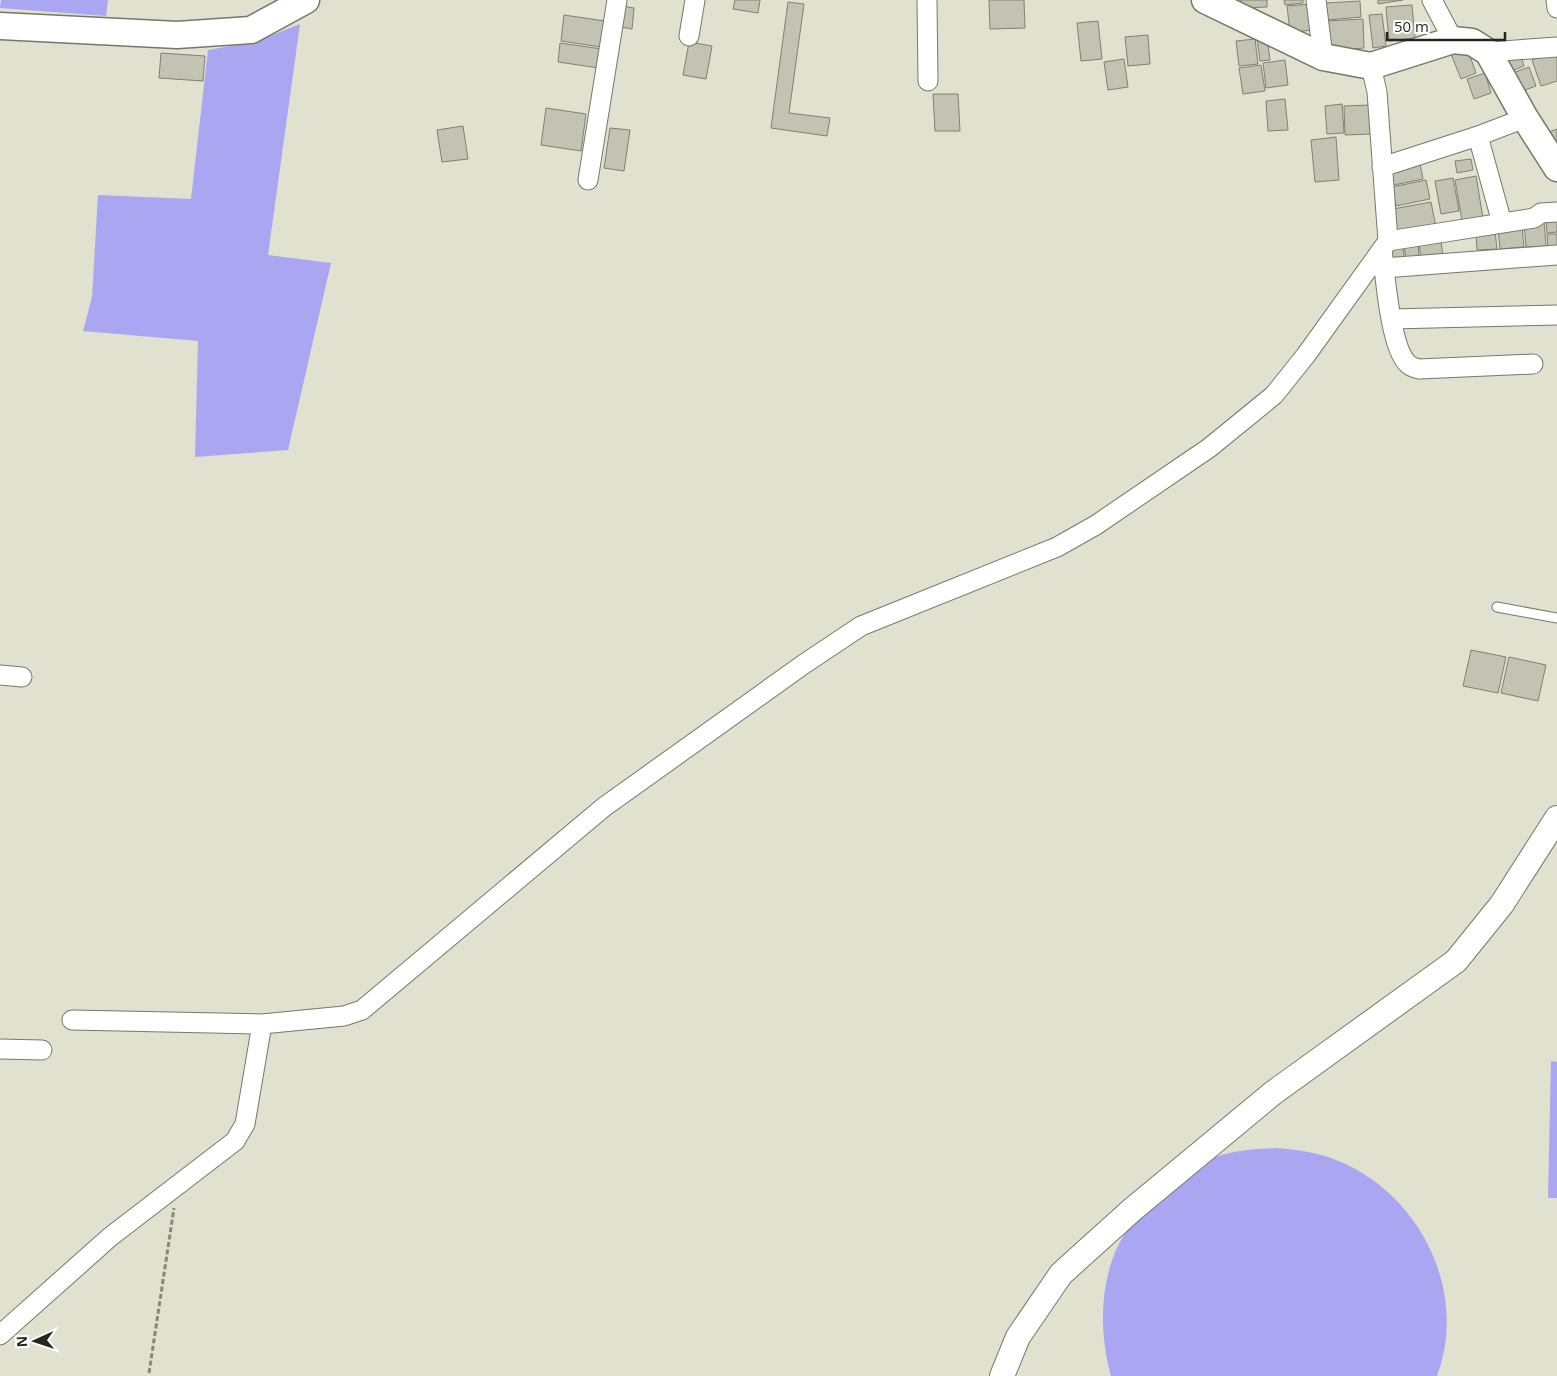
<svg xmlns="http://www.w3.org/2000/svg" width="1557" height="1376" viewBox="0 0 1557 1376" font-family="'Open Sans',sans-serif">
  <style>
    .green { fill: #aaa6f2 }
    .building { fill: #c2c3b2; stroke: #808171 }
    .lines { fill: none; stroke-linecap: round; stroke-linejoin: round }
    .service-casing { stroke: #777868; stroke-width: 11 }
    .minor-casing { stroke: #777868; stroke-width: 21 }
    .tertiary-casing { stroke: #777868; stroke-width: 26 }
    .secondary-casing { stroke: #777868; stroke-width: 29 }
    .path { stroke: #87887b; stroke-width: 3; stroke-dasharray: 5 2.5; stroke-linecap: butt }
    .service { stroke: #fff; stroke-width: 9 }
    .minor { stroke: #fff; stroke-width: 19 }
    .tertiary { stroke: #fff; stroke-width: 24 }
    .secondary { stroke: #fff; stroke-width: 26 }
  </style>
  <rect width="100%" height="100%" fill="#e0e1cf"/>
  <path class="green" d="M1 0H108L106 16 0 8Z
    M300 24 268 255 331 263 288 450 195 457 198 341 83 331 92 297 98 195 191 199 208 50 254 42Z
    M1551 1061 1557 1062V1198H1548Z
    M1277 1148C1297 1150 1317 1152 1336 1160 1419 1192 1469 1291 1437 1376H1111C1097 1325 1099 1263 1135 1219 1143 1209 1157 1201 1167 1192 1176 1184 1186 1175 1196 1167 1218 1151 1251 1149 1277 1148Z"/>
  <path class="building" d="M735 0H760L758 13 733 9Z
    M989 0H1024L1025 28 990 29Z
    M1240 0H1267V7L1240 8Z
    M1284 0H1303V3L1285 5Z
    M1378 0H1403L1378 4Z
    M1360 1 1361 17 1327 20 1326 3Z
    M788 2 804 4 789 113 830 118 827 136 771 128Z
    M1312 4 1315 30 1290 32 1287 6Z
    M1412 5 1415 38 1389 41 1386 7Z
    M622 6 634 8 632 29 620 27Z
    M1382 14 1386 46 1373 48 1369 15Z
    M564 15 605 21 601 47 561 41Z
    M1363 19 1364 48 1329 51 1327 21Z
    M1098 21 1102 59 1081 61 1077 23Z
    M1148 35 1150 64 1128 66 1125 37Z
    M1267 37 1270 60 1260 61 1257 38Z
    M1255 39 1258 64 1239 66 1236 41Z
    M689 42 712 46 706 79 683 75Z
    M560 43 602 49 599 68 558 62Z
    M1467 48 1476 73 1461 79 1451 54Z
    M1557 51V81L1541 86 1532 60Z
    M161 53 205 56 203 81 159 78Z
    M1520 54 1524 66 1509 72 1504 60Z
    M1124 59 1128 87 1108 90 1104 62Z
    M1285 60 1288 85 1266 88 1263 63Z
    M1261 65 1265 91 1243 94 1239 68Z
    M1529 67 1536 86 1517 93 1510 74Z
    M1485 73 1491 93 1474 99 1467 79Z
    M933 94H958L960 131H935Z
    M1285 99 1288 130 1268 131 1266 101Z
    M1342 104 1344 133 1327 134 1325 106Z
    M1371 105 1372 134 1345 135 1344 106Z
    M546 108 586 114 581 151 541 145Z
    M463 126 468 159 442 162 437 130Z
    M610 128 630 130 624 171 604 168Z
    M1557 129V152L1549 132Z
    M1336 137 1339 180 1315 182 1311 140Z
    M1471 159 1473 170 1457 173 1455 161Z
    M1420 164 1423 179 1394 185 1391 169Z
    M1476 176 1483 218 1462 221 1455 180Z
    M1453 178 1459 211 1441 214 1435 181Z
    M1426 180 1430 199 1396 206 1392 187Z
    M1431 202 1436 227 1398 235 1393 209Z
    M1557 216V232L1547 233 1546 217Z
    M1544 220 1546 246 1526 247 1524 222Z
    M1522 227 1524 247 1500 249 1498 229Z
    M1495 231 1497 249 1477 250 1476 232Z
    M1547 234H1557V247H1548Z
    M1441 241 1443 257 1421 259 1419 243Z
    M1418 242 1419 258 1406 259 1404 244Z
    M1403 248 1405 263 1386 265 1385 249Z
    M1471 650 1506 657 1498 693 1463 686Z
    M1509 657 1546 665 1538 701 1501 693Z"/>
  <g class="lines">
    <defs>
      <path id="service" d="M1497 607 1557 618"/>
      <path id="minor" d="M927 0 928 81
        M1316 0 1323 57
        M1432 0 1453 40
        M1556 0 1557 8
        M689 36 695 0
        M1488 52 1557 47
        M1478 136 1502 223
        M1382 167 1478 136 1525 118
        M588 180 617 0
        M1388 241 1534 218 1541 213 1557 212
        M1382 249C1385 274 1390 348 1408 364 1411 367 1415 368 1419 369L1533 364
        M1384 268 1557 255
        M1391 319 1557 315
        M0 675 22 677
        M72 1020 262 1024 344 1016 362 1010 604 807 804 664 861 626 1057 547 1096 525 1209 448 1274 395 1306 355 1388 241 1377 92 1371 66
        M0 1049 42 1050
        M0 1335 110 1237 235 1141 245 1124 262 1024"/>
      <path id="tertiary" d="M1002 1376 1018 1337 1061 1274 1133 1209 1273 1093 1456 961 1502 904 1557 818"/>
      <path id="secondary" d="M1205 0 1323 57 1371 66 1453 40 1472 42 1488 52 1525 118 1557 168
        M0 26 177 35 251 30 306 0"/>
    </defs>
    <use href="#service" class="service-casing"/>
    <use href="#minor" class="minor-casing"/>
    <use href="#tertiary" class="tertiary-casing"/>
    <use href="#secondary" class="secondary-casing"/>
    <path class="path" d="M149 1373 174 1208"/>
    <use href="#service" class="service"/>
    <use href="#minor" class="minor"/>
    <use href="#tertiary" class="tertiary"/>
    <use href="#secondary" class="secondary"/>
  </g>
  <g transform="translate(35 1341) rotate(267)" stroke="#ffffff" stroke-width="4" paint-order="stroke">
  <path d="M0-4L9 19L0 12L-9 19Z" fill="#25261f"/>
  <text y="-8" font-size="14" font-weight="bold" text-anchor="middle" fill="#25261f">N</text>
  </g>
  <path d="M1387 32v8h118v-8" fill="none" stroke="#25261f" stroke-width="2.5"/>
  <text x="1394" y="32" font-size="15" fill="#25261f" stroke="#ffffff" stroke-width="4" paint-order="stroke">50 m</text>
</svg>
